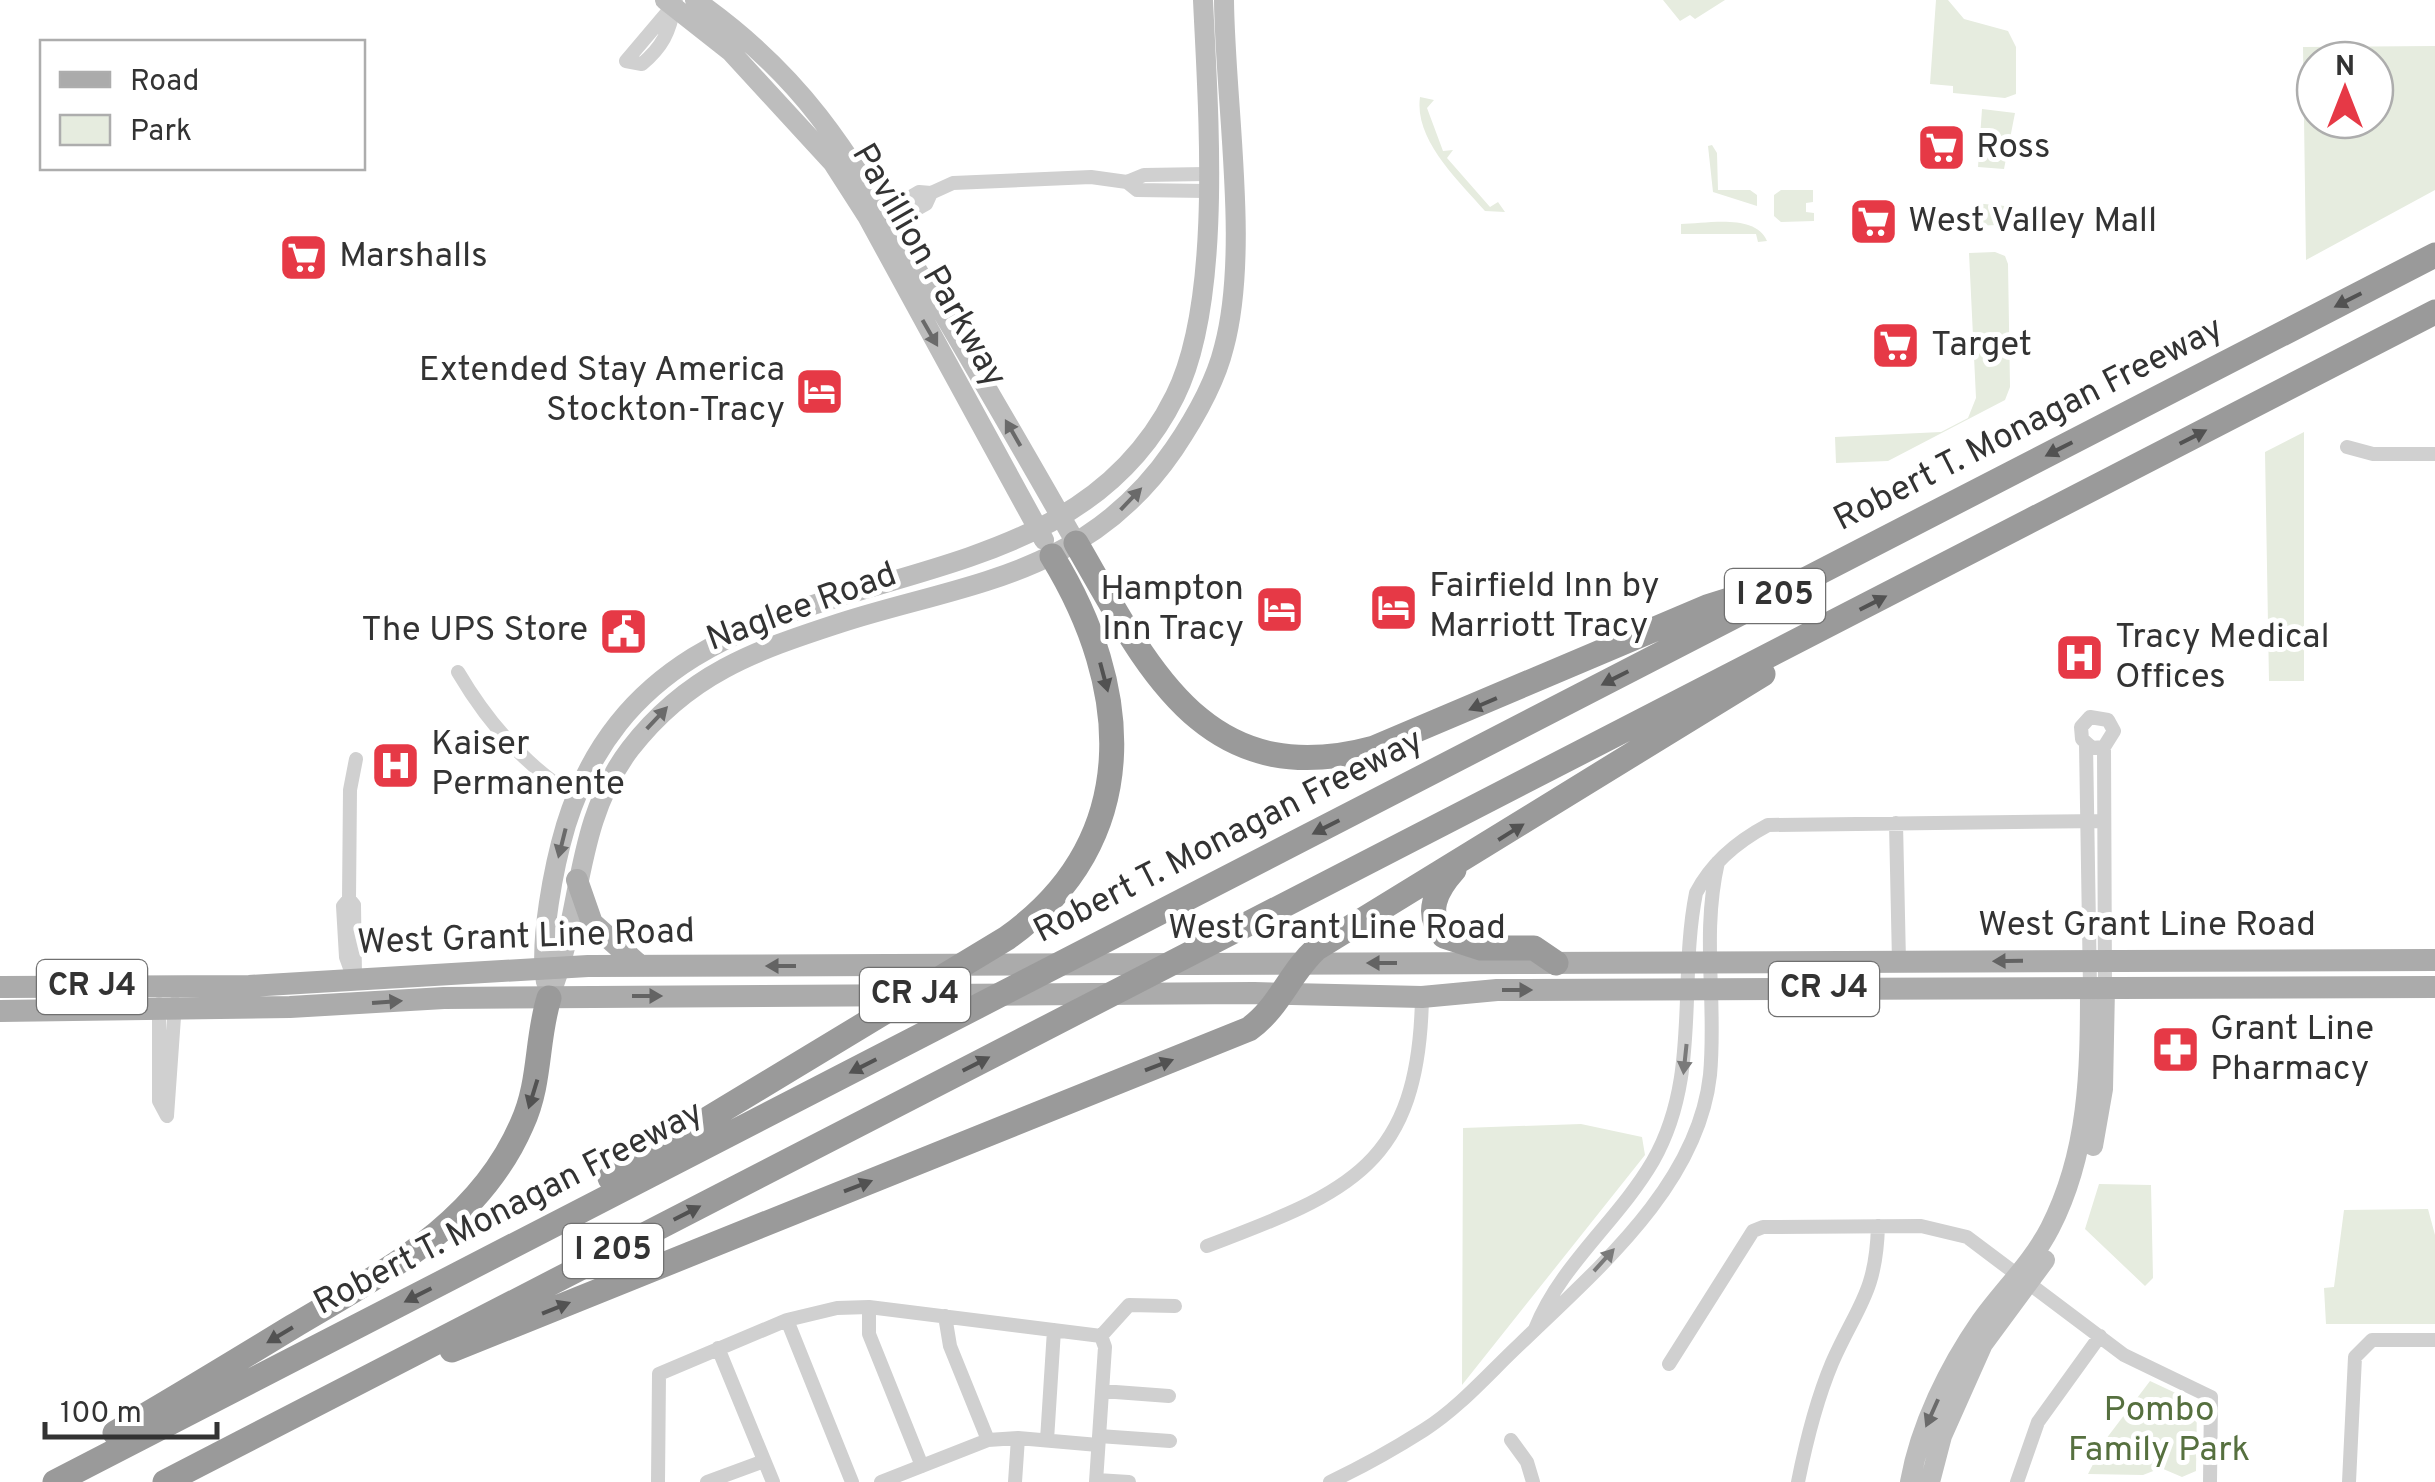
<svg xmlns="http://www.w3.org/2000/svg" width="2435" height="1482" viewBox="0 0 2435 1482" font-family="Overpass,sans-serif">
  <style>
    .green { fill: #e6ecdf; fill-rule: evenodd }
    .lines { fill: none; stroke-linecap: round; stroke-linejoin: round }
    .street { stroke: #d0d0d0; stroke-width: 14 }
    .secondary { stroke: #bdbdbd; stroke-width: 20 }
    .primary { stroke: #ababab; stroke-width: 22 }
    .highway { stroke: #9a9a9a; stroke-width: 25 }
    .oneway { fill: #525252 }
    .oneway2 { fill: #6a6a6a }
    .oneway3 { fill: #636363 }
    .oneway4 { fill: #7a7a7a }
    .labels { text-anchor: middle; dominant-baseline: central; stroke-width: 10; stroke-linejoin: round; paint-order: stroke }
    .shield { fill: #fff; stroke: #707070; stroke-width: 2.5 }
    .shield-label { font-size: 32px; font-weight: bold; fill: #333 }
    .poi-label { font-size: 35px; fill: #333; stroke: #fff; text-anchor: start }
    .street-label { font-size: 35px; fill: #333; stroke: #fff }
    .park-label { font-size: 35px; fill: #56703f; stroke: #fff }
  </style>
  <rect width="100%" height="100%" fill="#fff"/>
  <path class="green" d="M1663 0H1725L1695 19 1690 15 1680 21Z
    M1936 0H1948L1964 19 2008 31 2016 47V94L2005 98 1953 93V86L1930 84Z
    M2435 46V190L2306 260 2303 47ZM2315 60H2375V120H2315Z
    M1420 97 1434 100 1427 108 1443 151 1453 150 1447 158 1490 207 1498 202 1505 212 1485 211C1459 181 1414 140 1420 97Z
    M1982 109 2015 113 2004 169 1978 167Z
    M1712 145 1717 153 1718 190H1750L1757 195V206L1713 192 1708 146Z
    M1781 190H1813V202L1806 203V212L1814 213V221L1781 222 1774 216V195Z
    M1974 203 2005 206 2007 219 1998 225 1971 226Z
    M1681 224C1706 224 1755 213 1767 241L1758 242 1756 234H1681Z
    M1995 252 2005 256 2008 264 2010 387 2005 400 1888 461 1836 463 1835 437 1941 432 1968 418 1976 398 1969 253Z
    M2304 432V681H2269L2265 452Z
    M1581 1124 1642 1137 1645 1155 1462 1385 1463 1128Z
    M2099 1184 2151 1185 2153 1278 2145 1286 2085 1229Z
    M2428 1209 2435 1235V1324H2326L2324 1288 2334 1287 2344 1210Z
    M2150 1381 2197 1403 2196 1471 2182 1477 2161 1468 2143 1475 2088 1474 2106 1439Z"/>
  <g class="lines">
    <path class="street" d="M674 6C670 32 662 47 642 64L626 61 676 2
      M1127 182 1144 175 1206 174
      M885 212 919 192 931 193 953 183 1091 177 1127 182 1137 190 1206 191
      M892 223 926 204 931 193
      M2347 447 2373 454H2435
      M458 672C488 723 526 767 577 798
      M2086 744 2090 988
      M2104 747 2092 748 2082 739 2081 727 2090 717 2108 720 2114 731 2104 747 2105 988
      M1896 823 1899 962
      M349 899 354 905 355 976
      M354 979 346 957 343 906 349 899 350 790 356 759
      M159 1004V1101L167 1116
      M167 1116 175 1003
      M1207 1246C1350 1192 1419 1165 1422 997
      M869 1307V1334L922 1466
      M945 1316 950 1346 988 1440
      M787 1320 852 1482
      M1535 1329C1561 1264 1618 1221 1653 1161 1701 1077 1678 983 1696 893 1712 862 1738 841 1768 825L2104 821
      M1101 1336 1129 1305 1175 1306
      M718 1348 773 1482
      M1669 1364 1753 1231 1763 1227 1921 1226 1967 1237 2124 1355 2211 1397 2210 1482
      M1102 1391 1169 1396
      M1099 1436 1170 1441
      M1047 1440 1054 1330
      M1511 1440 1527 1462 1533 1482
      M1097 1480 1129 1482
      M658 1482 659 1374 787 1320 837 1308 869 1307 1101 1336
      M707 1482 764 1461
      M881 1482 988 1440 1018 1438
      M1015 1482 1018 1438 1098 1445
      M1096 1482 1105 1347 1101 1336
      M1330 1482C1362 1467 1394 1449 1424 1430 1460 1407 1489 1373 1520 1344 1595 1271 1698 1186 1710 1075 1717 1001 1701 936 1718 862
      M1798 1482C1806 1442 1816 1401 1832 1363 1857 1306 1876 1294 1878 1226
      M2017 1482 2038 1422 2100 1336
      M2349 1482 2355 1357 2372 1340H2435"/>
    <path class="secondary" d="M665 0 731 52 833 163 867 216 1044 540
      M695 0C808 79 851 158 919 273 972 362 1024 452 1076 543
      M546 982C539 941 554 865 566 825 662 516 1049 652 1175 396 1223 300 1208 109 1203 0
      M549 998C583 915 573 824 630 749 688 674 754 651 840 623 910 600 990 587 1056 553 1104 529 1144 493 1174 449 1195 418 1215 384 1224 347 1250 250 1225 104 1224 0
      M2093 1146 2103 1089 2105 988
      M1910 1482C1920 1426 1949 1367 1981 1321 2004 1289 2032 1263 2050 1228 2089 1152 2090 1071 2090 988
      M1930 1482 1942 1436 1983 1344 2045 1260"/>
    <path class="primary" d="M577 880 592 923 640 966
      M0 987 249 986 588 966 2435 960
      M0 1011 290 1007 444 998 1254 993 1422 997 1497 990 2435 987"/>
    <path class="highway" d="M1076 543C1148 667 1204 794 1374 748L1707 607 1758 591
      M1454 870C1436 890 1424 913 1444 936L1481 948H1534L1556 963
      M610 1178 1007 938C1144 840 1133 688 1052 556
      M452 1350 1249 1029C1279 1008 1290 972 1317 948L1763 674
      M115 1433C174 1399 233 1363 292 1327 382 1273 478 1226 522 1124 541 1083 536 1040 549 998
      M55 1482 2435 255
      M165 1482 2435 312"/>
  </g>
  <defs><path id="oneway-solid" d="M-6-.8H1V-3.2L6.5 0L1 3.2V.8H-6Z" transform="scale(2.5)"/></defs>
  <g class="oneway">
    <use href="#oneway-solid" transform="translate(2348 300) rotate(153)"/>
    <use href="#oneway-solid" transform="translate(2193 437) rotate(-27)"/>
    <use href="#oneway-solid" transform="translate(2059 449) rotate(153)"/>
    <use href="#oneway-solid" transform="translate(1873 603) rotate(-27)"/>
    <use href="#oneway-solid" transform="translate(1104 677) rotate(75)"/>
    <use href="#oneway-solid" transform="translate(1615 678) rotate(153)"/>
    <use href="#oneway-solid" transform="translate(1483 704) rotate(157)"/>
    <use href="#oneway-solid" transform="translate(1326 827) rotate(153)"/>
    <use href="#oneway-solid" transform="translate(1511 832) rotate(-32)"/>
    <use href="#oneway-solid" transform="translate(976 1064) rotate(-27)"/>
    <use href="#oneway-solid" transform="translate(1159 1065) rotate(-21)"/>
    <use href="#oneway-solid" transform="translate(863 1066) rotate(153)"/>
    <use href="#oneway-solid" transform="translate(533 1094) rotate(107)"/>
    <use href="#oneway-solid" transform="translate(858 1186) rotate(-21)"/>
    <use href="#oneway-solid" transform="translate(687 1213) rotate(-27)"/>
    <use href="#oneway-solid" transform="translate(418 1295) rotate(153)"/>
    <use href="#oneway-solid" transform="translate(556 1308) rotate(-22)"/>
    <use href="#oneway-solid" transform="translate(280 1335) rotate(149)"/>
  </g>
  <g class="oneway2">
    <use href="#oneway-solid" transform="translate(930 333) rotate(60)"/>
    <use href="#oneway-solid" transform="translate(1013 433) rotate(-120)"/>
    <use href="#oneway-solid" transform="translate(1131 499) rotate(-46)"/>
    <use href="#oneway-solid" transform="translate(657 718) rotate(-47)"/>
    <use href="#oneway-solid" transform="translate(562 843) rotate(104)"/>
    <use href="#oneway-solid" transform="translate(1932 1413) rotate(114)"/>
  </g>
  <g class="oneway3">
    <use href="#oneway-solid" transform="translate(2008 961) rotate(179)"/>
    <use href="#oneway-solid" transform="translate(1382 963) rotate(180)"/>
    <use href="#oneway-solid" transform="translate(781 966) rotate(180)"/>
    <use href="#oneway-solid" transform="translate(1517 990)"/>
    <use href="#oneway-solid" transform="translate(647 996)"/>
    <use href="#oneway-solid" transform="translate(387 1002) rotate(-4)"/>
  </g>
  <g class="oneway4">
    <use href="#oneway-solid" transform="translate(1685 1059) rotate(96)"/>
    <use href="#oneway-solid" transform="translate(1604 1260) rotate(-48)"/>
  </g>
  <defs>
    <symbol id="supermarket-square" viewBox="-11 -11 22 22"><rect x="-9" y="-9" width="18" height="18" rx="4" fill="#e63946" stroke="#fff"/><path d="M-6-5.5h2.5l.6 2H6L4.5 2H-2.5L-4.4-4H-6ZM-1.5 3.2a1.3 1.3 0 1 0 .1 0ZM3 3.2a1.3 1.3 0 1 0 .1 0Z" fill="#fff"/></symbol>
    <symbol id="hotel-square" viewBox="-11 -11 22 22"><rect x="-9" y="-9" width="18" height="18" rx="4" fill="#e63946" stroke="#fff"/><path d="M-6-4.5h1.5V1H6V5H4.5V3h-9V5H-6ZM-4 0a1.8 1.8 0 1 1 3.6 0ZM.5 0V-2.5h3Q6-2.5 6 0Z" fill="#fff"/></symbol>
    <symbol id="civic-square" viewBox="-11 -11 22 22"><rect x="-9" y="-9" width="18" height="18" rx="4" fill="#e63946" stroke="#fff"/><path d="M-.6-6.5H3V-4.5H.6V-3L4-1V1h2V6H-6V1h2V-1L-.6-3ZM-1.2 2.5V6h2.4V2.5Z" fill="#fff"/></symbol>
    <symbol id="hospital-square" viewBox="-11 -11 22 22"><rect x="-9" y="-9" width="18" height="18" rx="4" fill="#e63946" stroke="#fff"/><path d="M-5-5h3v3.5h4V-5h3V5h-3V1.5h-4V5h-3Z" fill="#fff"/></symbol>
    <symbol id="pharmacy-square" viewBox="-11 -11 22 22"><rect x="-9" y="-9" width="18" height="18" rx="4" fill="#e63946" stroke="#fff"/><path d="M-2-6h4v4h4v4h-4v4h-4v-4h-4v-4h4Z" fill="#fff"/></symbol>
  </defs>
  <g fill-rule="evenodd">
    <use href="#supermarket-square" x="1914" y="120" width="55" height="55"/>
    <use href="#supermarket-square" x="1846" y="194" width="55" height="55"/>
    <use href="#supermarket-square" x="276" y="230" width="55" height="55"/>
    <use href="#supermarket-square" x="1868" y="318" width="55" height="55"/>
    <use href="#hotel-square" x="792" y="364" width="55" height="55"/>
    <use href="#hotel-square" x="1366" y="580" width="55" height="55"/>
    <use href="#hotel-square" x="1252" y="582" width="55" height="55"/>
    <use href="#civic-square" x="596" y="604" width="55" height="55"/>
    <use href="#hospital-square" x="2052" y="630" width="55" height="55"/>
    <use href="#hospital-square" x="368" y="738" width="55" height="55"/>
    <use href="#pharmacy-square" x="2148" y="1022" width="55" height="55"/>
  </g>
  <g class="labels">
    <g class="shield">
      <rect x="1725" y="569" width="100" height="54" rx="8"/>
      <rect x="37" y="960" width="110" height="54" rx="8"/>
      <rect x="1769" y="962" width="110" height="54" rx="8"/>
      <rect x="860" y="968" width="110" height="54" rx="8"/>
      <rect x="563" y="1224" width="100" height="54" rx="8"/>
    </g>
    <g class="shield-label">
      <text x="1775" y="596">I 205</text>
      <text x="92" y="987">CR J4</text>
      <text x="1824" y="989">CR J4</text>
      <text x="915" y="995">CR J4</text>
      <text x="613" y="1251">I 205</text>
    </g>
    <g class="poi-label">
      <text x="1976" y="148">Ross</text>
      <text x="1908" y="222">West Valley Mall</text>
      <text x="339" y="257">Marshalls</text>
      <text x="1931" y="346">Target</text>
      <text x="785" y="371" text-anchor="end">Extended Stay America<tspan x="785" dy="40">Stockton-Tracy</tspan></text>
      <text x="1429" y="587">Fairfield Inn by<tspan x="1429" dy="40">Marriott Tracy</tspan></text>
      <text x="1244" y="590" text-anchor="end">Hampton<tspan x="1244" dy="40">Inn Tracy</tspan></text>
      <text x="588" y="631" text-anchor="end">The UPS Store</text>
      <text x="2115" y="638">Tracy Medical<tspan x="2115" dy="40">Offices</tspan></text>
      <text x="431" y="745">Kaiser<tspan x="431" dy="40">Permanente</tspan></text>
      <text x="2210" y="1030">Grant Line<tspan x="2210" dy="40">Pharmacy</tspan></text>
    </g>
    <g class="street-label">
      <text transform="translate(928 266) rotate(60)">Pavillion Parkway</text>
      <text transform="translate(2029 425) rotate(-27)">Robert T. Monagan Freeway</text>
      <text transform="translate(802 608) rotate(-20)">Naglee Road</text>
      <text transform="translate(1229 837) rotate(-27)">Robert T. Monagan Freeway</text>
      <text x="2147" y="926">West Grant Line Road</text>
      <text x="1337" y="929">West Grant Line Road</text>
      <text transform="translate(526 938) rotate(-2)">West Grant Line Road</text>
      <text transform="translate(509 1209) rotate(-27)">Robert T. Monagan Freeway</text>
    </g>
    <g class="park-label">
      <text x="2159" y="1411">Pombo<tspan x="2159" dy="40">Family Park</tspan></text>
    </g>
  </g>
  <rect x="40" y="40" width="325" height="130" fill="#ffffff" stroke="#adadad" stroke-width="2.5"/>
  <rect x="60" y="72" width="50" height="15" fill="#ababab" stroke="#adadad" stroke-width="2.5"/>
  <text x="130" y="90" font-size="30" fill="#333333">Road</text>
  <rect x="60" y="115" width="50" height="30" fill="#e6ecdf" stroke="#adadad" stroke-width="2.5"/>
  <text x="130" y="140" font-size="30" fill="#333333">Park</text>
  <g transform="translate(2345 90)"><circle r="48" fill="#ffffff" stroke="#adadad" stroke-width="2.5"/>
  <path d="M0-8L18 38L0 25L-18 38Z" fill="#e63946"/>
  <text y="-15" font-size="28" font-weight="bold" text-anchor="middle" fill="#333333">N</text>
  </g>
  <path d="M45 1422v15h172v-15" fill="none" stroke="#333333" stroke-width="5"/>
  <text x="60" y="1422" font-size="30" fill="#333333" stroke="#ffffff" stroke-width="8" paint-order="stroke">100 m</text>
</svg>
